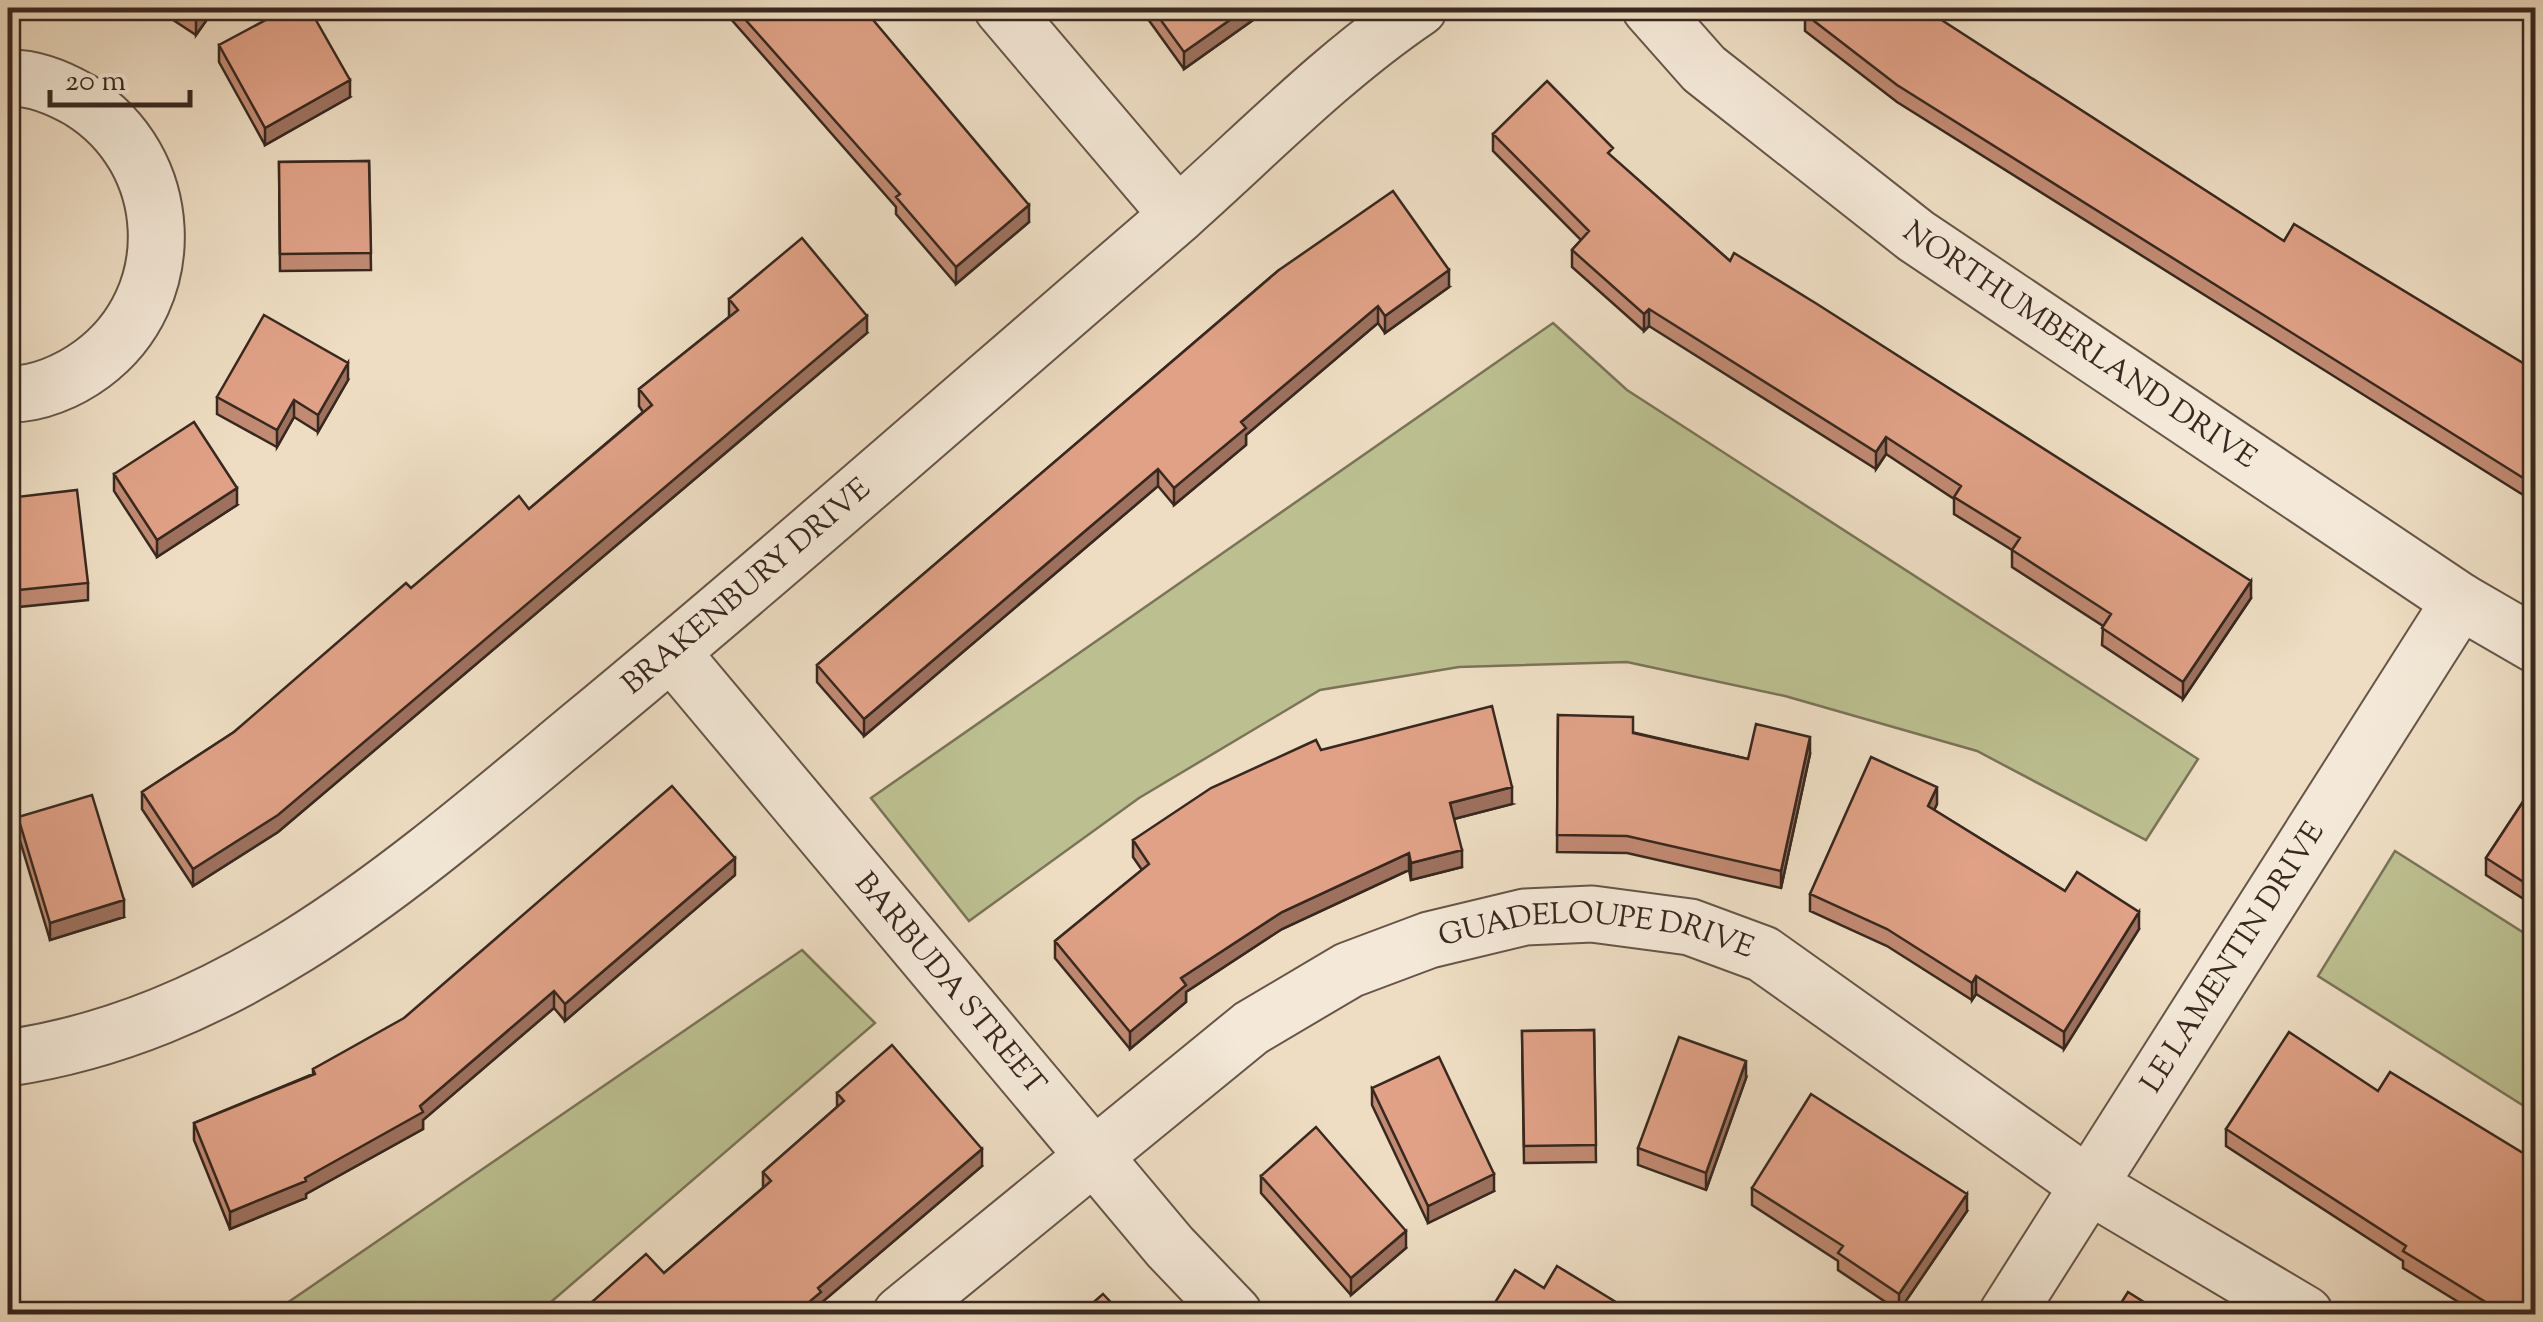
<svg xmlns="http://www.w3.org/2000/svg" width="2543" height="1322" viewBox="0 0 2543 1322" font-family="'Sorts Mill Goudy',serif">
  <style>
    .green { fill: #bcc091; stroke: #7a7458; stroke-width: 2.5 }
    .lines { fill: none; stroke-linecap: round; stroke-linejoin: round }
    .minor-casing { stroke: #665548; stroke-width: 59 }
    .minor { stroke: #f4e9d8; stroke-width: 55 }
    .wall { fill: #c18a73; stroke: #38281f; stroke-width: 2.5 }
    .shaded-wall { fill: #9d715e; stroke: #38281f; stroke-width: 2.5 }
    .building { fill: #e0a186; stroke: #38281f; stroke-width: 2.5 }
    .labels { text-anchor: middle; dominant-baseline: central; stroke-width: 10; stroke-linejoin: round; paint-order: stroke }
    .street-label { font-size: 30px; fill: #38281f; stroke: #f4e9d8 }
  </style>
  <rect width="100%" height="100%" fill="#eeddc3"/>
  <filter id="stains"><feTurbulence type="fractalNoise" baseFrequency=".002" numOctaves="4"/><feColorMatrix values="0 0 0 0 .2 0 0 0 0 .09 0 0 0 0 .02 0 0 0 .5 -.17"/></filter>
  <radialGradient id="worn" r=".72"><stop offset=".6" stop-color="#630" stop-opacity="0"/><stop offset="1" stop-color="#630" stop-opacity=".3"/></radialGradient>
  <path class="green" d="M1553 323 1627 390 2198 759 2146 840 1977 751 1785 696 1627 662 1459 667 1320 690 1139 798 969 921 871 798Z
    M2395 851 2535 940V1113L2318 976Z
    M802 950 875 1023 537 1314H271Z"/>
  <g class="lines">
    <defs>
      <g id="minor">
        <path d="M1002 8 1178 215"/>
        <path id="s1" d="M1650 8 1704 69 1916 236 2460 601 2536 645"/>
        <path d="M8 78C32 77 59 88 80 100 176 159 183 297 92 364 69 381 37 395 8 394"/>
        <path id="s2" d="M672 653 1170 1247 1234 1314"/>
        <path id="s3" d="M8 1058C237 1024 407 872 579 729 776 566 968 396 1162 229 1247 155 1326 71 1419 8"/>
        <path id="s4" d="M901 1314 1251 1028 1349 970 1429 940 1525 917 1592 914 1690 927 1763 954 2088 1185 2305 1314"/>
        <path id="s5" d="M2007 1314 2460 601"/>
      </g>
    </defs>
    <use href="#minor" class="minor-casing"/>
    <use href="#minor" class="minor"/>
  </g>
  <path class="wall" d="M155 8H215L196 35Z
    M730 8H863L1029 222 956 284 896 214V207L730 18Z
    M1140 8H1260V15L1184 69Z
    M1805 14 2284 241 2536 371V503L1897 102 1805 31Z
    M219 45 350 97 265 145 219 62Z
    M1493 134 1613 158 1730 261 2251 598 2183 699 2102 645 2103 626 2012 567V550L1954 514V499L1886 454 1876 469 1649 326 1644 331 1572 267V250L1581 240 1493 151Z
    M369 161 371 270 280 271 279 162Z
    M1279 270 1449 287 1385 333 1378 323 1246 435V445L1174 505 1158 486 864 736 817 682V665Z
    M729 299 867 333 278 832 193 886 142 809V792L234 732 411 588 529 509 643 412 639 406V389L729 317Z
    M348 380 318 432 294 417 277 447 217 414V397Z
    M114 474 237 505 157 557 114 491Z
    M8 498 88 583V600L8 608Z
    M1558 715 1748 759 1810 754 1781 888 1627 853 1557 852Z
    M1321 750 1512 804 1454 819 1462 867 1411 880 1409 870 1282 929 1186 992V1002L1130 1049 1055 958V941L1142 870 1133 857V840Z
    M2536 782 2530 903 2486 875V858Z
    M1937 804 1934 810 2065 891 2139 929 2064 1049 1976 994 1972 1000 1887 946 1810 911V894Z
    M18 817 124 917 50 940 18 834Z
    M735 875 565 1021 554 1008 423 1120V1129L306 1194V1198L230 1229 194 1140V1123L313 1074V1069Z
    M1594 1030 1596 1162 1524 1163 1522 1031Z
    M1746 1078 1706 1190 1638 1165V1148Z
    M1372 1088 1494 1191 1428 1223 1372 1105Z
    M2378 1091 2536 1161V1192L2534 1194 2536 1314H2478L2403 1268V1261L2226 1146V1129Z
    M837 1093 982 1166 821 1303V1309L814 1314H593V1301L664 1273 763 1188V1172L837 1107Z
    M1261 1176 1406 1248 1351 1295 1261 1193Z
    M1752 1188 1967 1211 1899 1311 1838 1270V1261L1752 1205Z"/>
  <path class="shaded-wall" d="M203 8H215L196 35V18Z
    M1247 8H1260V15L1184 69V52Z
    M350 80V97L265 145V128Z
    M1029 205V222L956 284V267Z
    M1449 270V287L1385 333V316Z
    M1378 306V323L1246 435V445L1174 505V488L1241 422Z
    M1649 309V326L1644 331V314Z
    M867 316V333L278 832 193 886V869Z
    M348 363V380L318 432V415Z
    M294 400V417L277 447V430Z
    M1886 437V454L1876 469V452Z
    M1158 469V486L864 736V719Z
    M237 488V505L157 557V540Z
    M2251 581V598L2183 699V682Z
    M1810 737V754L1781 888V871Z
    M1512 787V804L1450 820V803Z
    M1937 787V804L1928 823V806Z
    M1462 850V867L1411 880V863Z
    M1409 853V870L1282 929 1186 992V1002L1130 1049V1032L1181 978 1282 912Z
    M735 858V875L565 1021V1004Z
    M2536 878V895L2530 903V886Z
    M124 900V917L50 940V923Z
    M2139 912V929L2064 1049V1032Z
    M1976 976V994L1972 1000V983Z
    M554 991V1008L423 1120V1129L306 1194V1198L230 1229V1212L305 1178 420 1106Z
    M1746 1061V1078L1706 1190V1173Z
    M982 1149V1166L821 1303V1309L814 1314H795L818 1288Z
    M1494 1174V1191L1428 1223V1206Z
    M2536 1175V1192L2527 1206V1189Z
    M1967 1194V1211L1899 1311V1294Z
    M1406 1231V1248L1351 1295V1278Z"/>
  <path class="building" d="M180 8H203L196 18Z
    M288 8H309L350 80 265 128 219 45Z
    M735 8H863L1029 205 956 267 896 197 900 194Z
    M1152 8H1247L1184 52Z
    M1810 8H1923L2284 241 2294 224 2536 371V486L1897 85 1805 14Z
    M1547 81 1613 148 1608 153 1730 261 1734 253 1817 304 2251 581 2183 682 2102 628 2111 614 2012 550 2020 538 1954 497 1961 486 1886 437 1876 452 1649 309 1644 314 1572 250 1589 231 1493 134Z
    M369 161 371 253 280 254 279 162Z
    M1393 191 1449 270 1385 316 1378 306 1241 422 1246 428 1174 488 1158 469 864 719 817 665 1279 270Z
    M802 238 867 316 278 815 193 869 142 792 234 732 406 583 411 588 519 496 529 509 652 405 639 389 738 310 729 299Z
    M264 315 348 363 318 415 294 400 277 430 217 397Z
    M194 422 237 488 157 540 114 474Z
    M77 490 88 583 8 591V498Z
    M1492 706 1512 787 1450 803 1462 850 1411 863 1409 853 1282 912 1181 978 1186 985 1130 1032 1055 941 1149 864 1133 840 1211 788 1316 740 1321 750Z
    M1558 715 1633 717V733L1748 759 1756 724 1810 737 1781 871 1627 836 1557 835Z
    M1871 757 1937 787 1928 806 2065 891 2077 872 2139 912 2064 1032 1976 976 1972 983 1887 929 1810 894Z
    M2536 782V878L2530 886 2486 858Z
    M672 786 735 858 565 1004 554 991 420 1106 423 1112 305 1178 306 1181 230 1212 194 1123 315 1074 313 1069 404 1018Z
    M92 795 124 900 50 923 18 817Z
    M1594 1030 1596 1145 1524 1146 1522 1031Z
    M2289 1032 2378 1091 2390 1072 2536 1161V1175L2527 1189 2536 1195V1314H2505L2403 1251 2406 1246 2226 1129Z
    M1679 1037 1746 1061 1706 1173 1638 1148Z
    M892 1045 982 1149 818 1288 821 1292 795 1314H605L593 1301 646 1254 664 1273 771 1181 763 1172 844 1101 837 1093Z
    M1439 1057 1494 1174 1428 1206 1372 1088Z
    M1811 1094 1967 1194 1899 1294 1838 1253 1843 1246 1752 1188Z
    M1316 1127 1406 1231 1351 1278 1261 1176Z
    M1557 1266 1629 1310 1626 1314H1488L1515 1270 1544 1288Z
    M2128 1292 2163 1314H2114Z
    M1103 1294 1122 1314H1080Z"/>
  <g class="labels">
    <g class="street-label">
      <text stroke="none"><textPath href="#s1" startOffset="548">NORTHUMBERLAND DRIVE</textPath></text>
      <text stroke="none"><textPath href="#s3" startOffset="888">BRAKENBURY DRIVE</textPath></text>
      <text stroke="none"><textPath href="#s4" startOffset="822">GUADELOUPE DRIVE</textPath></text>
      <text stroke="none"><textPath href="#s5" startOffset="422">LE LAMENTIN DRIVE</textPath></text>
      <text stroke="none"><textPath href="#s2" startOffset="432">BARBUDA STREET</textPath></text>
    </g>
  </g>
  <rect width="2543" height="1322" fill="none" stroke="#eeddc3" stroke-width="40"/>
  <rect x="10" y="10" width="2523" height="1302" fill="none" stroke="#38281f" stroke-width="5"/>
  <rect x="20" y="20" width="2503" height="1282" fill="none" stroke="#38281f" stroke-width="2.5"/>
  <path d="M50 90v15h140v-15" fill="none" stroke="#38281f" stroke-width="5"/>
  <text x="65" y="90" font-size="30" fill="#38281f" stroke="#f4e9d8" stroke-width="8" paint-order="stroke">20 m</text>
  <rect width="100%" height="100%" filter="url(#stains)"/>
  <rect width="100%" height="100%" fill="url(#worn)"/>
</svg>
